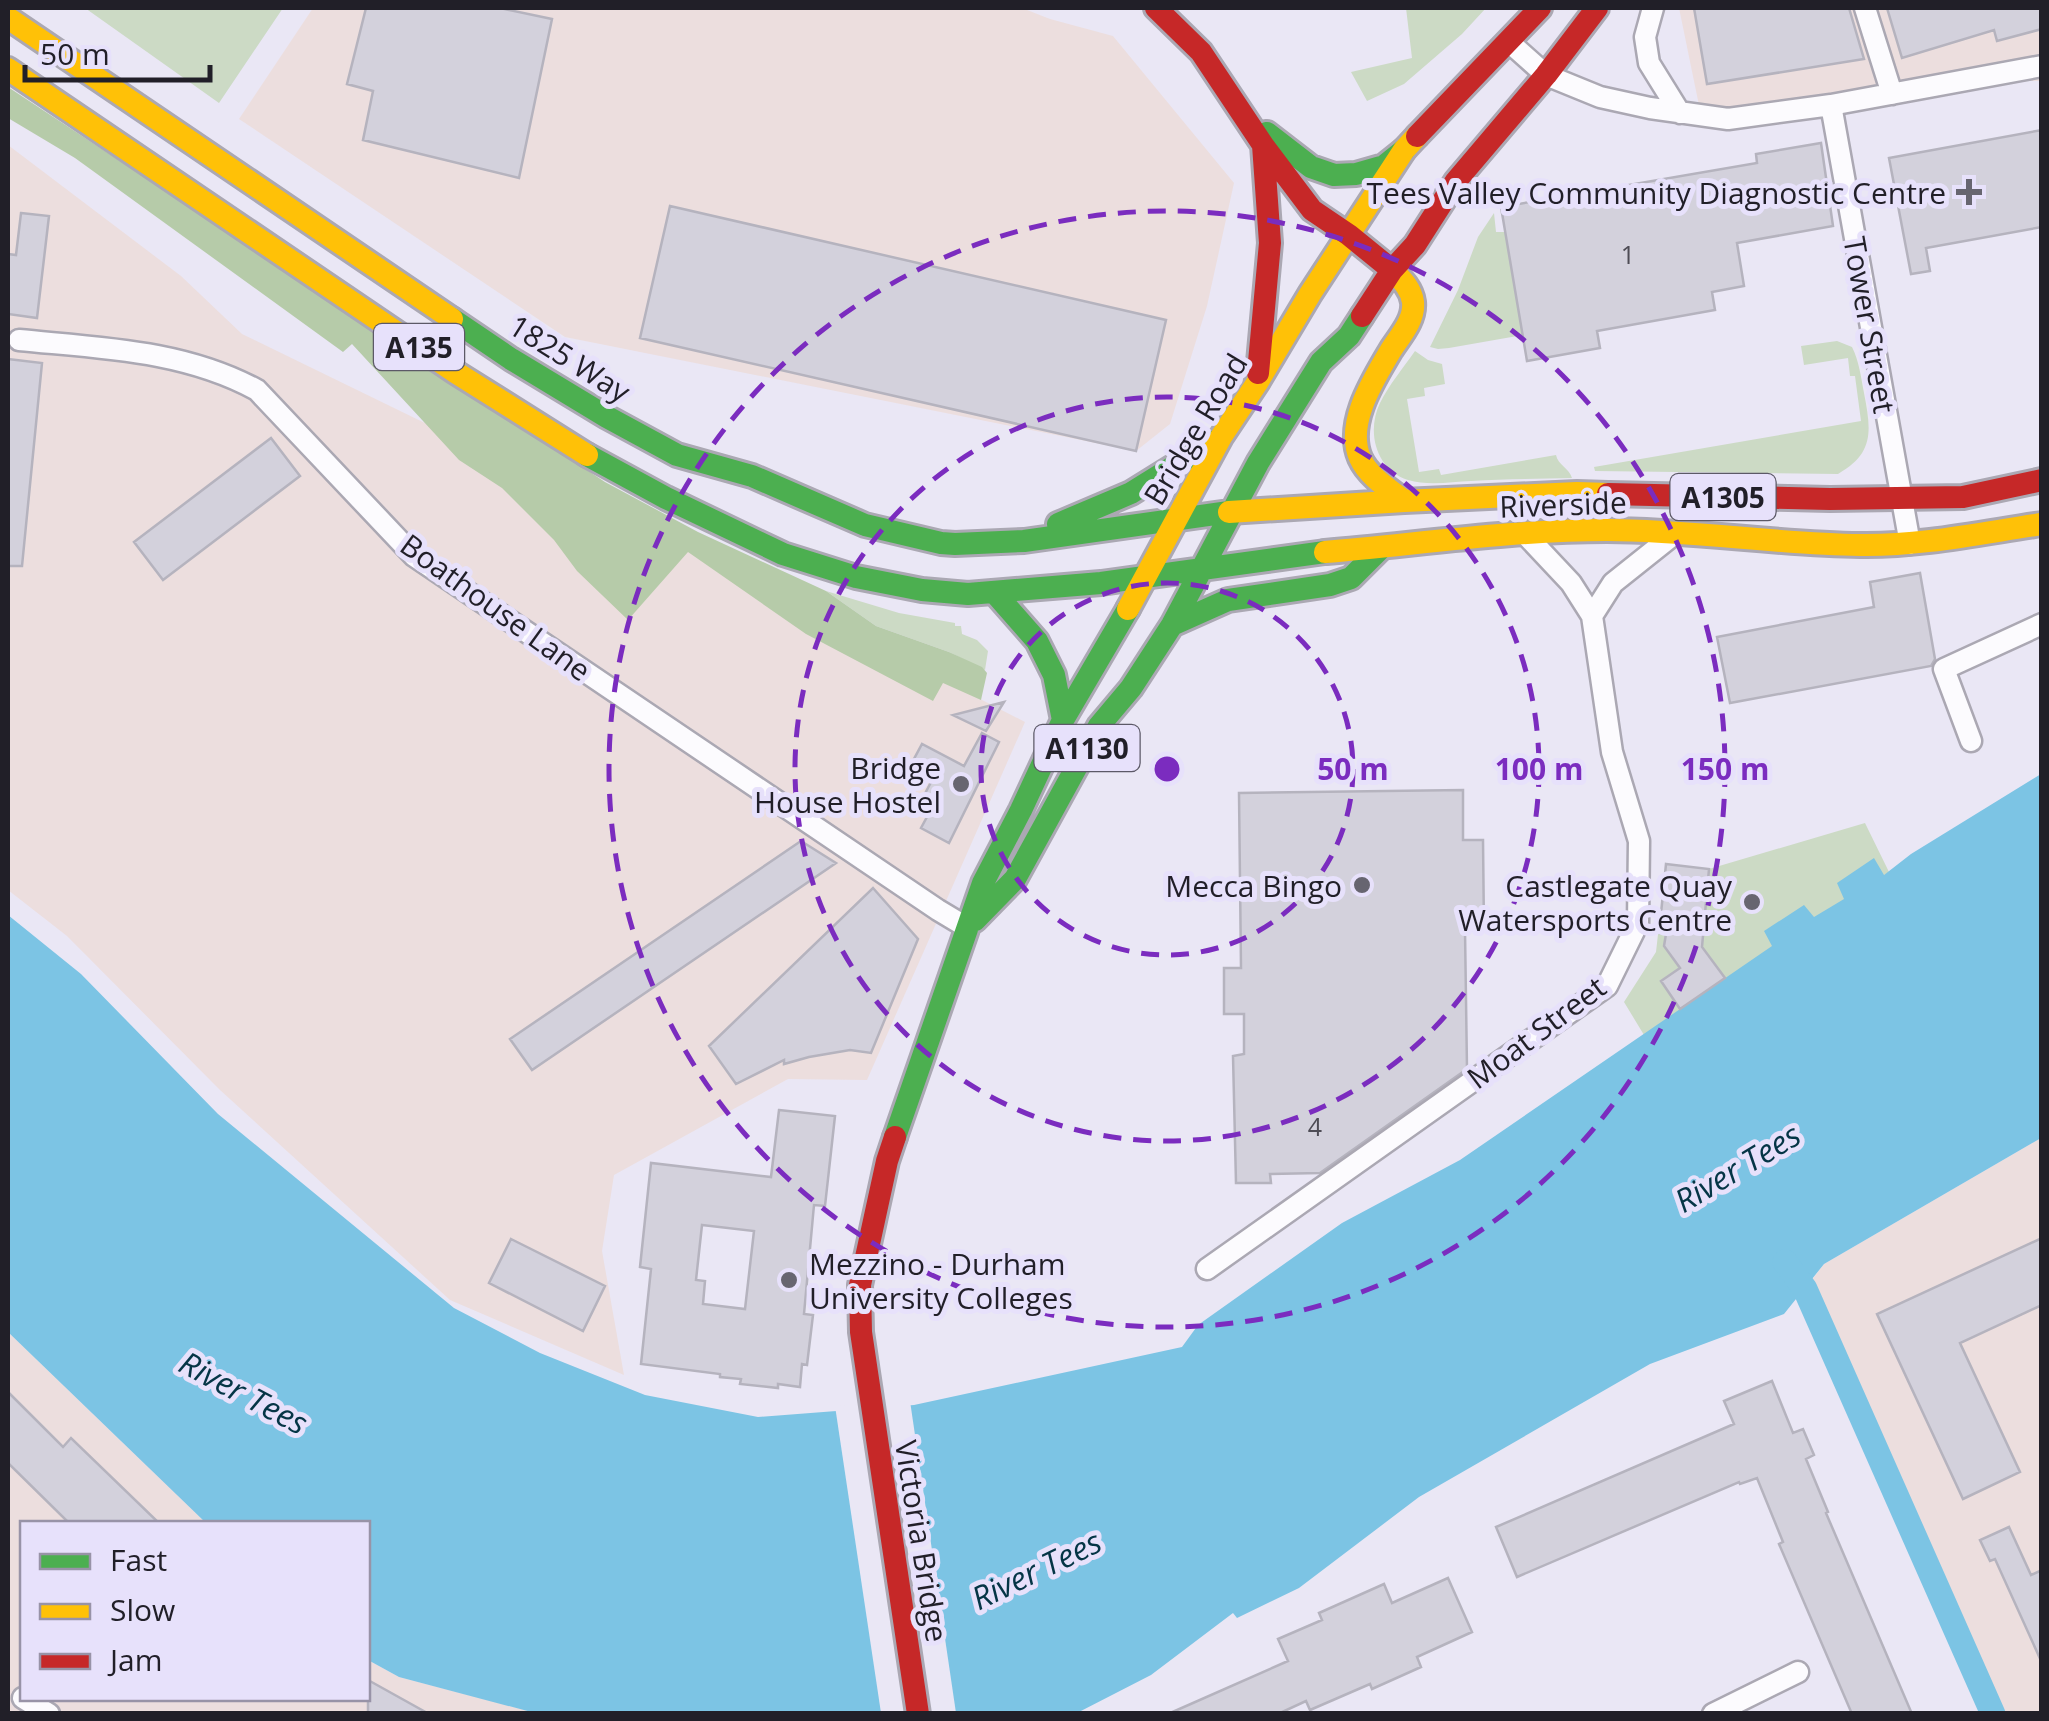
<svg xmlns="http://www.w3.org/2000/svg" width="2049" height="1721" viewBox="0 0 2049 1721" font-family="'Open Sans',sans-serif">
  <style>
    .commercial { fill: #ecdede }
    .green { fill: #ccdac5 }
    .forest { fill: #b6cba9 }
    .water { fill: #7cc4e4 }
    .pier { fill: #eae7f5 }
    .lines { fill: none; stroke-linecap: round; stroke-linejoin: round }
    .canal { stroke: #7cc4e4; stroke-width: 25 }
    .building { fill: #d3d1dc; stroke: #b5b3be; stroke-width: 2.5; fill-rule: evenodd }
    .street-casing { stroke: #aba8b3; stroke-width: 25 }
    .fast-casing { stroke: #aba8b3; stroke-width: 28 }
    .slow-casing { stroke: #aba8b3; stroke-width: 28 }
    .jam-casing { stroke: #aba8b3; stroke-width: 28 }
    .street { stroke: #fcfbfe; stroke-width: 20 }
    .fast { stroke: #4caf50; stroke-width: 22 }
    .slow { stroke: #ffc107; stroke-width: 22 }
    .jam { stroke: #c62828; stroke-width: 22 }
    .ring { fill: none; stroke: #7b2cbf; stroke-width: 5; stroke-dasharray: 18 12 }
    .poi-dot { fill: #676570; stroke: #e7e1fb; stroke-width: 4 }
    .labels { text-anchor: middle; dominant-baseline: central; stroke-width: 10; stroke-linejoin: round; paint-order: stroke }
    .number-label { font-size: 25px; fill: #4e4c55 }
    .shield { fill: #e7e1fb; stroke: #5c5967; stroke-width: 2.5 }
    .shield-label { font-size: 28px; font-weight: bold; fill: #211f28 }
    .poi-label { font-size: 30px; fill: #211f28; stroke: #e7e1fb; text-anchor: end }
    .street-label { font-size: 30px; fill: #211f28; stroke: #e7e1fb }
    .water-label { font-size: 32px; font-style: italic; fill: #053546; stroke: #e7e1fb }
    .centre { fill: #7b2cbf; stroke: #e7e1fb; stroke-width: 5 }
    .ring-label { font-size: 30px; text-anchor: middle; font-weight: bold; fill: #7b2cbf; stroke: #e7e1fb; stroke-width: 10; stroke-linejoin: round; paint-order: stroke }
  </style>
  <rect width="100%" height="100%" fill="#eae7f5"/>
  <path class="commercial" d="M313 8H1022L1050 19 1113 36 1234 183 1207 306 1170 424 1136 451 565 337 239 119Z
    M1679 8H2041V81H1994L1701 115Z
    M8 145 181 276 242 334 790 601 1025 722 867 1080 788 1079 614 1175 602 1251 624 1375 450 1300 220 1090 67 936 8 890Z
    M2041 1138V1713H2001L1805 1289 1824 1264Z
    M8 1332 206 1523 22 1524V1698H368V1660L399 1677 537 1713H8Z"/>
  <path class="green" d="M85 8H283L219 103Z
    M1406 8H1486L1462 34 1404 84 1367 101 1351 72 1412 58Z
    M1494 213 1496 232H1505L1523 335 1449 348 1438 349 1430 347 1458 290 1478 237Z
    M1837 341 1852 347C1859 361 1861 377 1864 393 1871 430 1875 453 1838 474L1595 471 1594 467 1861 421 1855 376H1850L1848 358 1804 365 1801 346Z
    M1415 351 1428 360 1442 364 1445 384 1424 388 1425 396 1407 399 1419 472 1439 469 1441 475 1556 455C1558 465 1569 468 1572 478 1538 479 1504 479 1471 481 1451 482 1428 486 1408 480 1376 470 1366 432 1380 403 1389 385 1403 368 1415 351Z
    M826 591 899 613 955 623V626H961L962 634 977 640 988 651 985 670 949 652 876 626Z
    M1865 823 1889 872 1644 1035 1624 1002 1656 952 1666 864 1709 869Z"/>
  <path class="forest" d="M8 87 605 482 698 532 826 591 876 626 949 652 982 667 987 673 981 700 943 683 933 701 806 634 688 552 628 620 577 571 554 540 502 488 459 460 352 344 343 352 75 158 8 118Z"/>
  <path class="water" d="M2041 774V1138L1824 1264 1784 1314 1650 1364 1419 1497 1299 1588 1237 1618 1233 1613 1151 1675 1077 1713H535L399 1677 368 1660V1524L206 1523 8 1332V915L81 974 218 1114 454 1308 540 1353 645 1395 758 1417 914 1405 1182 1347 1198 1325 1342 1223 1460 1160 1772 946 1764 931 1804 905 1814 917 1844 899 1837 883 1874 858 1884 875 1911 854Z"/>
  <path class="pier" d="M910 1401 956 1713H881L835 1406Z"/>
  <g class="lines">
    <path class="canal" d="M1785 1262 1805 1289 1993 1714"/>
  </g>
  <path class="building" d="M366 8H500L552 19 519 178 363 140 373 91 347 84Z
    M1694 8H1849L1864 59 1707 84Z
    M1887 8H2042V29L1997 41 1994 30 1902 58Z
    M2042 130V227L1926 248 1930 271 1911 274 1889 158Z
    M1821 143 1833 226 1737 243 1744 286 1712 292 1715 310 1597 331 1600 348 1527 361 1501 207 1757 163 1756 154Z
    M670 206 1166 320 1136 451 640 338Z
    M21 213 49 216 37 318 8 314V254L16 255Z
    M8 359 42 363 22 566H8Z
    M271 438 300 476 163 580 134 542Z
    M1920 573 1935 659 1931 666 1730 703 1717 637 1874 607 1870 582Z
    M1004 702 986 731 953 715Z
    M982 733 999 742 949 843 921 828 928 815 917 809 931 782 908 770 922 744 964 766Z
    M1463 790V840H1483L1484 930H1465L1467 1069 1320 1173 1270 1174 1271 1183H1236L1233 1056 1244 1054V1014H1224V968H1241L1239 793Z
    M801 841 836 863 532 1070 510 1039Z
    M1666 864 1709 869 1702 947 1725 978 1680 1009 1661 981 1680 968 1664 946 1666 934 1659 933Z
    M873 888 918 939 871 1053 850 1050 809 1057 784 1064V1060L736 1084 709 1046Z
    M779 1110 835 1116 825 1206 814 1205 804 1314 813 1315 807 1365 802 1364 800 1387 778 1384V1388L740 1384 741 1379 720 1377V1374L641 1364 651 1269 640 1267 651 1163 771 1177ZM702 1225 754 1231 745 1309 703 1304 705 1281 696 1280Z
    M2042 1238V1305L1960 1343 2020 1472 1963 1499 1877 1314Z
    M511 1239 605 1286 583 1331 489 1283Z
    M1772 1381 1793 1433 1803 1429 1814 1455 1806 1459 1828 1512 1826 1513 1912 1714H1852L1779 1544 1783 1542 1757 1478 1740 1484 1739 1482 1517 1577 1496 1527 1734 1424 1724 1401Z
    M8 1392 63 1447 71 1438 160 1524H70L8 1463Z
    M2009 1527 2031 1575 2042 1570V1663L1995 1559 1990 1561 1980 1540Z
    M1448 1578 1472 1632 1417 1657 1421 1667 1372 1689 1370 1684 1310 1710 1306 1701 1278 1714H1168L1288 1661 1278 1639 1322 1620 1319 1613 1384 1584 1392 1603Z
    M368 1680 429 1714H368Z"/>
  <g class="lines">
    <defs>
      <path id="street" d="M1653 8 1645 37 1649 63 1680 113
        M1865 8 1892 94
        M1509 42 1546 75 1600 97 1650 108 1728 119 1831 105 2042 66
        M1831 105 1910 544
        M19 340C100 348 184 350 257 390L414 556 938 910 968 928
        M1592 616 1613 583 1677 532
        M1971 741 1944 669 2042 624
        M1207 1269 1607 986 1638 923 1639 841 1612 752 1592 616 1571 583 1525 534
        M23 1698 49 1714
        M1713 1714 1798 1672"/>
      <path id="fast" d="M1267 133 1311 167 1334 175 1356 174 1384 166 1404 150
        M452 319 511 359 607 417 677 455 752 476 865 525 941 543 955 544 1024 541 1229 512
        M587 455 666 498 783 554 856 577 922 590 968 594 1101 583 1325 552
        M1058 524 1131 493 1213 442
        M994 592 1037 641 1054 675 1063 720
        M1172 625 1228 600 1330 585 1351 578 1381 548
        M975 920 1015 879 1099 726 1131 688 1172 625 1258 463 1321 362 1349 336 1362 316
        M895 1137 983 883 1021 810 1063 720 1128 609"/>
      <path id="slow" d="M8 18 452 319
        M8 69 455 372 587 455
        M1392 270C1401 279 1411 288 1413 302 1415 320 1400 336 1391 350 1374 379 1345 423 1360 458 1368 476 1389 489 1404 501
        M1229 512 1404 501 1577 493 1608 494
        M1325 552C1419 544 1513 530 1607 530 1692 530 1776 544 1860 545 1921 546 1981 533 2042 524
        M1128 609 1221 437 1257 383 1310 294 1404 150 1417 136"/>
      <path id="jam" d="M1156 8 1201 52 1263 145 1312 210 1349 235 1392 270
        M1417 136 1540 8
        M1362 316 1392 270 1415 245 1456 181 1546 75 1597 8
        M1258 373 1270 243 1263 145
        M1608 494 1830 499 1963 497 2042 480
        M895 1137 887 1161 860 1285 861 1332 918 1714"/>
    </defs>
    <use href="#street" class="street-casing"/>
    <use href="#fast" class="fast-casing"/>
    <use href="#slow" class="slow-casing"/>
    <use href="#jam" class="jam-casing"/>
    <use href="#street" class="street"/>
    <use href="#fast" class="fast"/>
    <use href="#slow" class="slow"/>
    <use href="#jam" class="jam"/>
  </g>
  <g class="ring">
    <circle cx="1167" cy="769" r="186"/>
    <circle cx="1167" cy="769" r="372"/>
    <circle cx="1167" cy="769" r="558"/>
  </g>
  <g class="poi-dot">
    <path d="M1964 177h10v10h10v10h-10v10h-10v-10h-10v-10h10z"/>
    <circle cx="961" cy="784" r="10"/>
    <circle cx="1362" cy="885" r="10"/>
    <circle cx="1752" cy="902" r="10"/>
    <circle cx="789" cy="1280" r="10"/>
  </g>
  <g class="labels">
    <g class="number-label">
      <text x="1628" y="254">1</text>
      <text x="1315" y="1126">4</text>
    </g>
    <g class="shield">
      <rect x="374" y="324" width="90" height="46" rx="8"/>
      <rect x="1670.5" y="474" width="105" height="46" rx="8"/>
      <rect x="1034.5" y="725" width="105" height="46" rx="8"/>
    </g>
    <g class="shield-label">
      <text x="419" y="347">A135</text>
      <text x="1723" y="497">A1305</text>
      <text x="1087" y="748">A1130</text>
    </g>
    <g class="poi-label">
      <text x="1946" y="192">Tees Valley Community Diagnostic Centre</text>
      <text x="941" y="767">Bridge<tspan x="941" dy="34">House Hostel</tspan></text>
      <text x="1342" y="885">Mecca Bingo</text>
      <text x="1732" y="885">Castlegate Quay<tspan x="1732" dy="34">Watersports Centre</tspan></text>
      <text x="809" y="1263" text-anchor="start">Mezzino - Durham<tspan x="809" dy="34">University Colleges</tspan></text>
    </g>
    <g class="street-label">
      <text transform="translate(1870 325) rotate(80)">Tower Street</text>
      <text transform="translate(570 358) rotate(32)">1825 Way</text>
      <text transform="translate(1195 429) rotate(-59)">Bridge Road</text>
      <text transform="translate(1563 504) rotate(-2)">Riverside</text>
      <text transform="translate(496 607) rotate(36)">Boathouse Lane</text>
      <text transform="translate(1536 1032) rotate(-37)">Moat Street</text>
      <text transform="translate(922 1541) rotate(81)">Victoria Bridge</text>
    </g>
    <g class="water-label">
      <text transform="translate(1737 1167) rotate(-31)">River Tees</text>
      <text transform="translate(244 1392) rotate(28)">River Tees</text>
      <text transform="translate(1036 1569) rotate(-26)">River Tees</text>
    </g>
  </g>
  <circle cx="1167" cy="769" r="15" class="centre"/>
  <g class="ring-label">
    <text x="1353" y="780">50 m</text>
    <text x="1539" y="780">100 m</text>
    <text x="1725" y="780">150 m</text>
  </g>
  <rect width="2049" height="1721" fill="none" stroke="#211f28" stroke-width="20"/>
  <rect x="20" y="1521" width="350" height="180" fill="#e7e1fb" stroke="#9893a7" stroke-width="2.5"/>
  <rect x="40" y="1554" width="50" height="15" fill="#4caf50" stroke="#9893a7" stroke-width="2.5"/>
  <text x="110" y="1571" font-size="30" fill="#211f28">Fast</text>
  <rect x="40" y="1604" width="50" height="15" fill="#ffc107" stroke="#9893a7" stroke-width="2.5"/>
  <text x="110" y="1621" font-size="30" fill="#211f28">Slow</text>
  <rect x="40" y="1654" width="50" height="15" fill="#c62828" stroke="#9893a7" stroke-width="2.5"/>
  <text x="110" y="1671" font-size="30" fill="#211f28">Jam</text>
  <path d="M25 65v15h185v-15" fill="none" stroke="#211f28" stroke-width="5"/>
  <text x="40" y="65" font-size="30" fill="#211f28" stroke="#e7e1fb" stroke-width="8" paint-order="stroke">50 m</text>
</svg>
